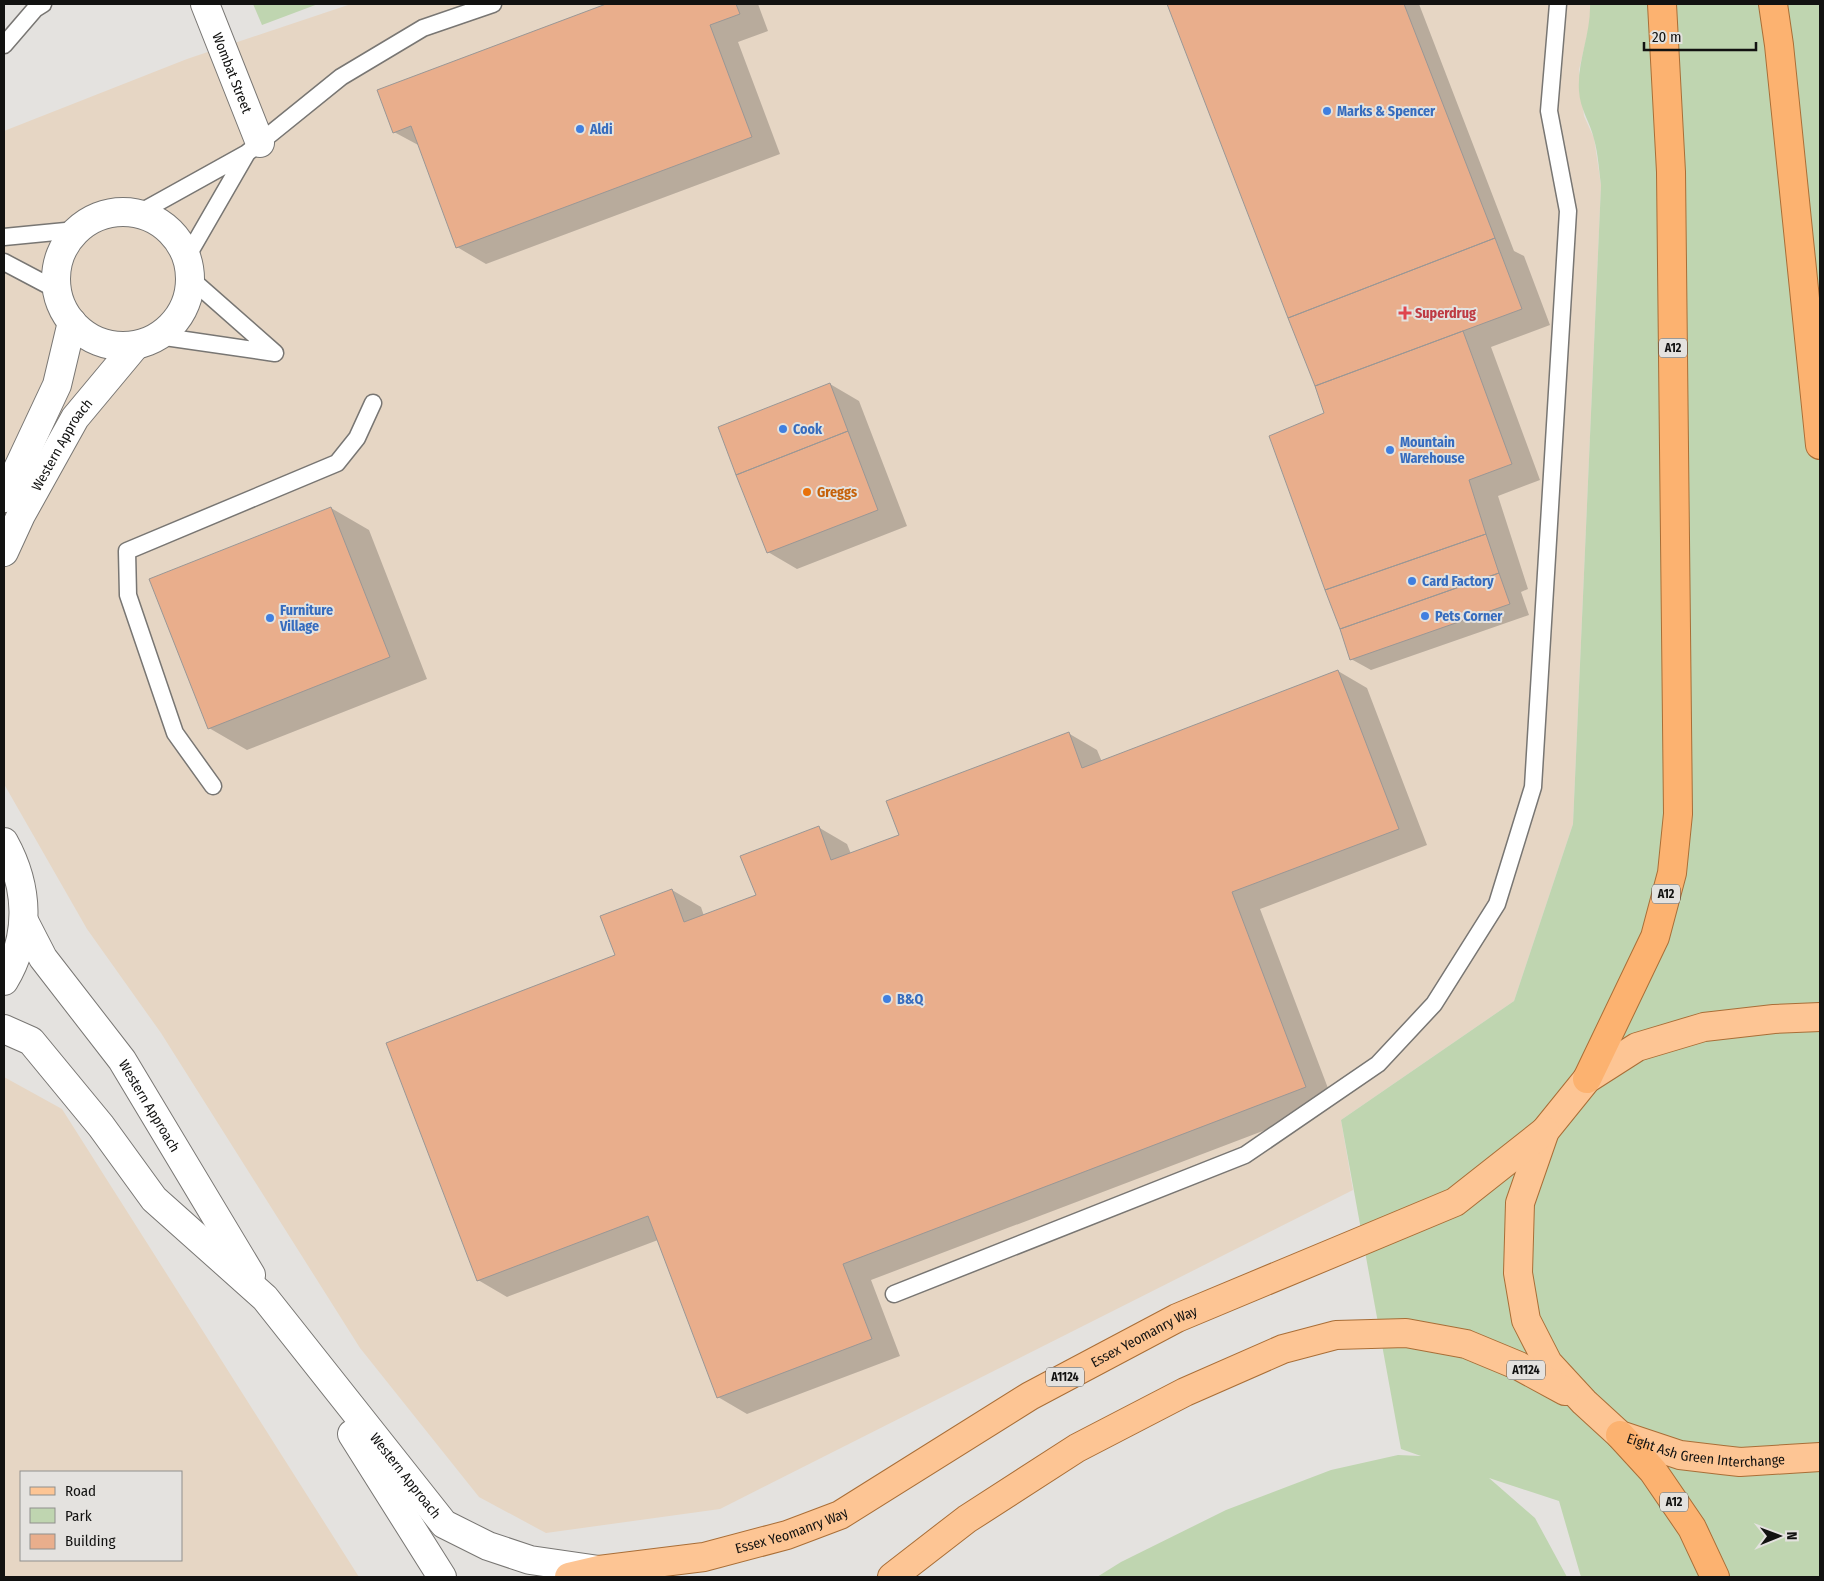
<svg xmlns="http://www.w3.org/2000/svg" width="1824" height="1581" viewBox="0 0 1824 1581" font-family="'Fira Sans Condensed',sans-serif">
  <style>
    .commercial { fill: #e6d6c4; fill-rule: evenodd }
    .green { fill: #bfd5b0 }
    .shadow { fill: #0003 }
    .building { fill: #e9ae8c; stroke: #9a9795 }
    .lines { fill: none; stroke-linecap: round; stroke-linejoin: round }
    .service-casing { stroke: #787673; stroke-width: 19 }
    .minor-casing { stroke: #787673; stroke-width: 30 }
    .tertiary-casing { stroke: #787673; stroke-width: 30 }
    .primary-casing { stroke: #a96e37; stroke-width: 30 }
    .trunk-casing { stroke: #a96e37; stroke-width: 30 }
    .service { stroke: #fff; stroke-width: 16 }
    .minor { stroke: #fff; stroke-width: 28 }
    .tertiary { stroke: #fff; stroke-width: 28 }
    .primary { stroke: #fdc594; stroke-width: 28 }
    .trunk { stroke: #fcb270; stroke-width: 28 }
    .shop-dot { fill: #3f7fe0; stroke: #e4e2df; stroke-width: 2 }
    .health-dot { fill: #e0444e; stroke: #e4e2df; stroke-width: 2 }
    .food-dot { fill: #e8710a; stroke: #e4e2df; stroke-width: 2 }
    .labels { text-anchor: middle; dominant-baseline: central; stroke-width: 4; stroke-linejoin: round; paint-order: stroke }
    .shield { fill: #e4e2df; stroke: #51504f; stroke-width: 1 }
    .shield-label { font-size: 12px; font-weight: bold; fill: #121211 }
    .street-label { font-size: 14px; fill: #121211; stroke: #e4e2df }
    .shop-label { font-size: 14px; font-weight: bold; fill: #366cbe; stroke: #e4e2df; text-anchor: start }
    .health-label { font-size: 14px; font-weight: bold; fill: #be3a42; stroke: #e4e2df; text-anchor: start }
    .food-label { font-size: 14px; font-weight: bold; fill: #c56008; stroke: #e4e2df; text-anchor: start }
  </style>
  <rect width="100%" height="100%" fill="#e4e2df"/>
  <path class="commercial" d="M351 4H1590V23L1579 70 1584 116 1594 138 1601 185 1573 824 1514 1001 1341 1120 1353 1190 720 1509 546 1533 479 1497 360 1348 161 1033 87 929 4 784V131L187 59Z
    M4 1077 62 1109 359 1577H4ZM21 1472H181V1560H21Z"/>
  <path class="green" d="M253 4H318L262 25Z
    M1590 4H1820V1577H1581L1559 1501 1489 1478 1535 1518 1567 1577H1097L1121 1562 1226 1510 1331 1470 1398 1455 1421 1456 1401 1449 1341 1120 1514 1001 1573 824 1601 185C1599 170 1598 153 1594 139 1590 122 1580 109 1579 91 1577 61 1591 34 1590 4Z"/>
  <path class="shadow" d="M609 4H758L768 31 738 42 780 154 486 264 457 247 420 146 394 132 379 90Z
    M1169 4H1419L1514 251 1524 256 1550 325 1491 347 1540 480 1498 496 1528 589 1521 592 1529 615 1371 670 1351 659 1326 414Z
    M830 384 859 401 907 526 797 569 768 552Z
    M331 508 369 530 427 679 247 750 209 728Z
    M1338 671 1367 688 1427 845 1260 909 1334 1104 871 1280 900 1356 747 1414 718 1397 658 1240 507 1297 478 1280 388 1043 617 956 672 890 701 907 704 916 757 896 818 827 847 844 851 854 900 835 1068 733 1097 750 1102 762Z"/>
  <path class="building" d="M606 4H736L740 14 710 25 752 137 456 248 411 126 393 133 377 90Z
    M1167 4H1404L1495 238 1288 318Z
    M1495 238 1522 309 1315 386 1288 318Z
    M1463 331 1512 464 1469 480 1486 534 1325 590 1269 436 1324 413 1315 386Z
    M830 383 848 431 736 475 718 427Z
    M848 431 878 510 767 553 736 475Z
    M331 507 390 657 208 729 149 579Z
    M1486 534 1499 573 1340 629 1325 590Z
    M1499 573 1510 604 1350 660 1340 629Z
    M1338 670 1399 829 1232 892 1306 1087 843 1264 872 1339 717 1398 648 1216 477 1281 386 1043 615 955 600 916 672 889 684 922 756 895 740 856 819 826 831 860 899 835 886 801 1069 732 1082 768Z"/>
  <g class="lines">
    <defs>
      <path id="service" d="M4 45 35 9 43 4
        M139 213 247 153 341 77 423 28 493 4
        M4 237 76 230
        M187 257 247 153
        M4 262 57 290
        M191 279 275 353
        M158 336 275 353
        M213 786 175 733 128 595 127 551 337 463 357 438 373 403
        M894 1294 1245 1155 1378 1064 1434 1004 1497 904 1533 787 1568 211 1549 111 1558 4"/>
      <g id="minor">
        <path id="s1" d="M205 4 260 143"/>
        <circle cx="123" cy="279" r="67"/>
        <path d="M4 498 57 385 72 322"/>
        <path id="s2" d="M4 552 21 515 75 418 135 346"/>
      </g>
      <g id="tertiary">
        <path d="M4 842C29 887 31 936 4 981"/>
        <path id="s3" d="M24 921 43 958 122 1060 251 1275"/>
        <path id="s4" d="M4 1029 31 1041 101 1126 154 1199 265 1298 444 1524 488 1546 530 1560 599 1570"/>
        <path d="M352 1434 442 1577"/>
      </g>
      <g id="primary">
        <path id="s5" d="M1820 1017 1774 1019 1704 1027 1637 1047 1587 1079 1545 1131 1520 1203 1518 1273 1526 1320 1548 1363 1584 1402 1620 1435 1680 1455 1722 1460 1740 1462 1820 1457"/>
        <path id="s6" d="M569 1577 599 1570 704 1557 787 1535 840 1515 1030 1396 1177 1318 1455 1202 1545 1131"/>
        <path d="M892 1577 967 1519 1077 1448 1185 1392 1283 1349 1336 1335 1406 1333 1466 1344 1519 1366 1565 1391"/>
      </g>
      <path id="trunk" d="M1773 4 1779 45 1820 445
        M1587 1079 1655 937 1672 873 1678 814 1671 172 1662 4
        M1620 1435 1653 1471 1692 1528 1715 1577"/>
    </defs>
    <use href="#service" class="service-casing"/>
    <use href="#minor" class="minor-casing"/>
    <use href="#tertiary" class="tertiary-casing"/>
    <use href="#primary" class="primary-casing"/>
    <use href="#trunk" class="trunk-casing"/>
    <use href="#service" class="service"/>
    <use href="#minor" class="minor"/>
    <use href="#tertiary" class="tertiary"/>
    <use href="#primary" class="primary"/>
    <use href="#trunk" class="trunk"/>
  </g>
  <g class="shop-dot">
    <circle cx="1327" cy="111" r="5"/>
    <circle cx="580" cy="129" r="5"/>
    <circle cx="783" cy="429" r="5"/>
    <circle cx="1390" cy="450" r="5"/>
    <circle cx="1412" cy="581" r="5"/>
    <circle cx="1425" cy="616" r="5"/>
    <circle cx="270" cy="618" r="5"/>
    <circle cx="887" cy="999" r="5"/>
  </g>
  <path class="health-dot" d="M1402.5 305.5h5v5h5v5h-5v5h-5v-5h-5v-5h5z"/>
  <circle class="food-dot" cx="807" cy="492" r="5"/>
  <g class="labels">
    <g class="shield">
      <rect x="1659" y="338.5" width="28" height="19" rx="4"/>
      <rect x="1652" y="884.5" width="28" height="19" rx="4"/>
      <rect x="1507" y="1360.5" width="38" height="19" rx="4"/>
      <rect x="1046" y="1367.5" width="38" height="19" rx="4"/>
      <rect x="1660" y="1492.5" width="28" height="19" rx="4"/>
    </g>
    <g class="shield-label">
      <text x="1673" y="348">A12</text>
      <text x="1666" y="894">A12</text>
      <text x="1526" y="1370">A1124</text>
      <text x="1065" y="1377">A1124</text>
      <text x="1674" y="1502">A12</text>
    </g>
    <g class="street-label">
      <text stroke="none"><textPath href="#s1" startOffset="74">Wombat Street</textPath></text>
      <text stroke="none"><textPath href="#s2" startOffset="122">Western Approach</textPath></text>
      <text stroke="none"><textPath href="#s3" startOffset="224">Western Approach</textPath></text>
      <text stroke="none"><textPath href="#s6" startOffset="632">Essex Yeomanry Way</textPath></text>
      <text stroke="none"><textPath href="#s5" startOffset="745">Eight Ash Green Interchange</textPath></text>
      <text stroke="none"><textPath href="#s4" startOffset="605">Western Approach</textPath></text>
      <text stroke="none"><textPath href="#s6" startOffset="228">Essex Yeomanry Way</textPath></text>
    </g>
    <g class="shop-label">
      <text x="1337" y="111">Marks &amp; Spencer</text>
      <text x="590" y="129">Aldi</text>
      <text x="793" y="429">Cook</text>
      <text x="1400" y="442">Mountain<tspan x="1400" dy="16">Warehouse</tspan></text>
      <text x="1422" y="581">Card Factory</text>
      <text x="280" y="610">Furniture<tspan x="280" dy="16">Village</tspan></text>
      <text x="1435" y="616">Pets Corner</text>
      <text x="897" y="999">B&amp;Q</text>
    </g>
    <g class="health-label">
      <text x="1415" y="313">Superdrug</text>
    </g>
    <g class="food-label">
      <text x="817" y="492">Greggs</text>
    </g>
  </g>
  <rect width="1824" height="1581" fill="none" stroke="#121211" stroke-width="10"/>
  <rect x="20" y="1471" width="162" height="90" fill="#e4e2df" stroke="#908f8d"/>
  <rect x="30" y="1487" width="25" height="8" fill="#fdc594" stroke="#908f8d"/>
  <text x="65" y="1496" font-size="15" fill="#121211">Road</text>
  <rect x="30" y="1508" width="25" height="15" fill="#bfd5b0" stroke="#908f8d"/>
  <text x="65" y="1521" font-size="15" fill="#121211">Park</text>
  <rect x="30" y="1534" width="25" height="15" fill="#e9ae8c" stroke="#908f8d"/>
  <text x="65" y="1546" font-size="15" fill="#121211">Building</text>
  <g transform="translate(1779 1536) rotate(89)" stroke="#e4e2df" stroke-width="4" paint-order="stroke">
  <path d="M0-4L9 19L0 12L-9 19Z" fill="#121211"/>
  <text y="-8" font-size="14" font-weight="bold" text-anchor="middle" fill="#121211">N</text>
  </g>
  <path d="M1644 42v8h112v-8" fill="none" stroke="#121211" stroke-width="2.5"/>
  <text x="1652" y="42" font-size="15" fill="#121211" stroke="#e4e2df" stroke-width="4" paint-order="stroke">20 m</text>
</svg>
